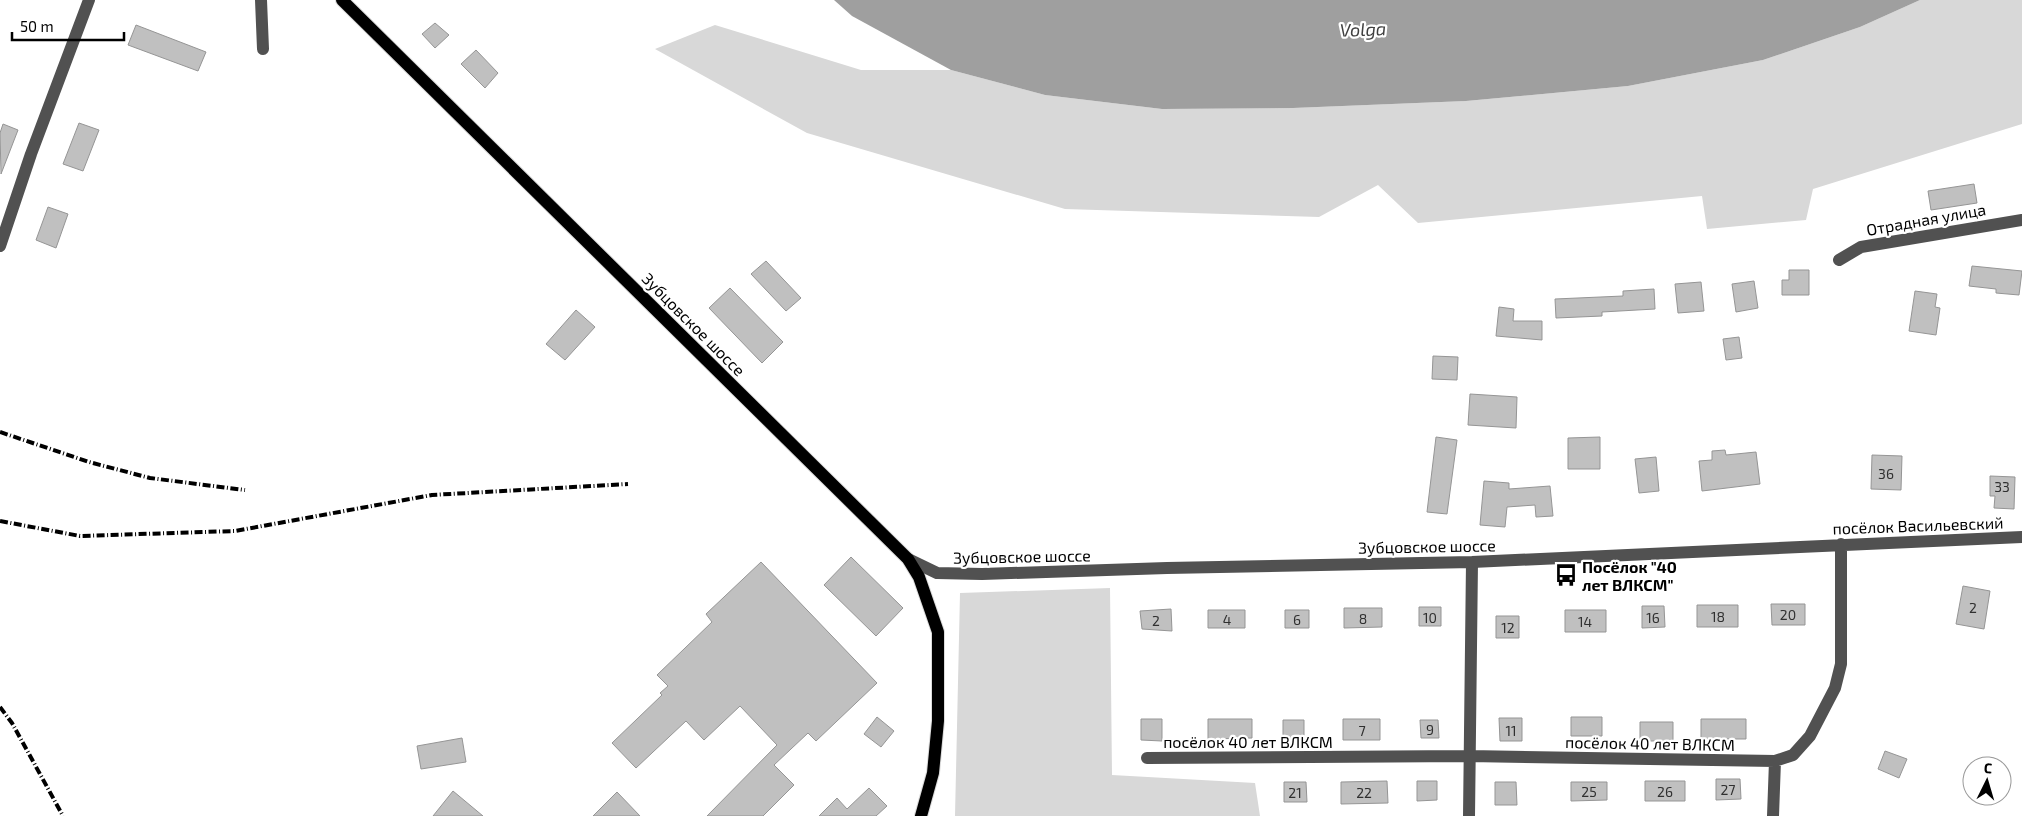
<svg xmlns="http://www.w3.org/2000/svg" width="2022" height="816" viewBox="0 0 2022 816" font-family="'Exo 2',sans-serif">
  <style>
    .green { fill: #d8d8d8 }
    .water { fill: #9f9f9f }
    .building { fill: #c0c0c0; stroke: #959595 }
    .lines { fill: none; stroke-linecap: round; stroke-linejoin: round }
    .major-casing { stroke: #dbdbdb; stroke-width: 14 }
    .minor { stroke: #515151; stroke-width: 12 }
    .major { stroke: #000; stroke-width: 12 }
    .rail { stroke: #000; stroke-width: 4; stroke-dasharray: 8 2.5 1 2.5; stroke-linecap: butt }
    .labels { text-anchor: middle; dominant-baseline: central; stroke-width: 4.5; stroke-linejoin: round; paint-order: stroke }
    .number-label { font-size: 14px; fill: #303030 }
    .street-label { font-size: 16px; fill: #000; stroke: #fff }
    .poi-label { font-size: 16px; font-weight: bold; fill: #000; stroke: #fff; text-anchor: start }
    .water-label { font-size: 18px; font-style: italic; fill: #404040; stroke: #fff }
  </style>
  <rect width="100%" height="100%" fill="#fff"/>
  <path class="green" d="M1920 0H2022V124L1813 189 1806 220 1707 229 1702 196 1418 223 1378 185 1319 217 1065 209 807 133 655 49 715 25 861 70H951L1045 95 1162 109 1293 108 1466 101 1628 86 1763 60 1860 27Z
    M1110 588 1112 775 1255 783 1260 816H955L960 593Z"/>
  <path class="water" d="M834 0H1920L1860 27 1763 60 1628 86 1466 101 1293 108 1162 109 1045 95 951 70 852 16Z"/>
  <path class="building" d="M435 23 449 35 435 48 422 34Z
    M136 25 206 52 198 71 128 45Z
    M476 50 498 73 485 88 461 64Z
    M79 123 99 130 83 171 63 164Z
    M3 124 18 130 1 174 0 133Z
    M1974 184 1977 203 1931 210 1928 191Z
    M48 207 68 214 56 248 36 240Z
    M766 261 801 298 786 311 751 274Z
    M1972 266 2022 271 2019 295 1996 293V289L1969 286Z
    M1789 270H1809V295H1782V280H1789Z
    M1754 281 1758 308 1736 312 1732 284Z
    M1701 282 1704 311 1678 313 1675 284Z
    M730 288 783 342 762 363 709 308Z
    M1654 289 1655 309 1602 312V316L1556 318 1555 299 1623 296V291Z
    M1915 291 1937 294 1935 307 1940 308 1936 335 1909 331Z
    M1499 307 1514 309 1513 321H1542V340L1496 336Z
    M576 310 595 327 565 360 546 344Z
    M1739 337 1742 358 1726 360 1723 339Z
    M1433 356 1458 357 1457 380 1432 379Z
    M1470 394 1517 397 1516 428 1468 425Z
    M1436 437 1457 440 1447 514 1427 512Z
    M1600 437V469H1568V438Z
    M1725 450 1726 455 1756 452 1760 484 1702 491 1699 461 1712 460V451Z
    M1872 455 1902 456 1901 490 1871 489Z
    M1656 457 1659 491 1639 493 1635 459Z
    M1990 476 2015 477 2014 509 1994 508 1995 496H1990Z
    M1484 481 1509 483V489L1550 486 1553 516 1536 517 1535 505 1507 507 1505 527 1480 525Z
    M851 557 903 608 876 636 824 585Z
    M761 562 877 683 816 741 808 733 774 765 794 785 763 816H707L777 745 740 706 704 740 686 721 636 768 612 743 662 695 660 693 668 686 657 675 712 622 706 614Z
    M1963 586 1990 591 1984 629 1956 624Z
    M1771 604H1805V625H1772Z
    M1697 605H1738V627H1697Z
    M1642 606H1664L1665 627 1642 628Z
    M1419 607H1441V626H1419Z
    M1344 608H1382V627L1344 628Z
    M1171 609 1172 631 1142 629 1140 611Z
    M1208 610H1245V628H1208Z
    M1285 610H1309V628H1285Z
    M1565 610H1606V632H1565Z
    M1496 616H1519V638H1496Z
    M877 717 894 731 881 747 864 734Z
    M1571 717H1602V736H1571Z
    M1499 718H1522V741H1500Z
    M1141 719H1162V741L1141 740Z
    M1208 719H1252V738L1208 739Z
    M1343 719H1380V740H1343Z
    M1701 719H1746V739H1701Z
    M1283 720H1304V739L1283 740Z
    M1420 720H1438L1439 738H1421Z
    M1640 722H1673V741H1640Z
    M462 738 466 762 421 769 417 746Z
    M1885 751 1907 759 1899 778 1878 769Z
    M1716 779H1740L1741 799 1716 800Z
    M1387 781 1388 803 1341 804V782Z
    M1417 781H1437V800L1417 801Z
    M1645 781H1685V801H1645Z
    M1284 782H1306L1307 802H1284Z
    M1495 782H1516L1517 805H1495Z
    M1571 782H1607V800L1571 801Z
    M869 788 887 806 876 816H819L837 798 847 809Z
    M453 791 483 816H433Z
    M617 792 640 816H593Z"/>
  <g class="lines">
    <defs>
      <path id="major" d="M342 0 908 559 919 577 938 632V721L933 773 921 816"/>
    </defs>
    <use href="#major" class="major-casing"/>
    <path class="minor" d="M261 0 263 49
      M0 246 31 154 89 0
      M1839 260 1861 247 2022 220
      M908 559 937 573 982 574 1167 568 1472 562 2022 537
      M1147 758 1469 756 1775 761 1773 816
      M1775 761 1793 755 1810 736 1835 688 1841 664V544
      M1469 816 1472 562"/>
    <use href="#major" class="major"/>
    <path class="rail" d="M0 432 89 462 150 478 245 490
      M0 521 80 536 235 531 432 495 628 484
      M0 707 12 723 63 816"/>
  </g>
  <defs>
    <symbol id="bus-bare" viewBox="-9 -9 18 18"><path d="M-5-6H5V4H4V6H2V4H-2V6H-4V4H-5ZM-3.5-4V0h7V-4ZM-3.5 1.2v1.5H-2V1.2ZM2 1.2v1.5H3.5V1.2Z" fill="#000" stroke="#fff" stroke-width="2.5" paint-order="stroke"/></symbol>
  </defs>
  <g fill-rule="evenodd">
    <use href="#bus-bare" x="1550" y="559" width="32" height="32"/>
  </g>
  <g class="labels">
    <g class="number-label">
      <text x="1886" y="473">36</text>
      <text x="2002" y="486">33</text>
      <text x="1973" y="607">2</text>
      <text x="1788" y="614">20</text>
      <text x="1718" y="616">18</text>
      <text x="1430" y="617">10</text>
      <text x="1653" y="617">16</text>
      <text x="1363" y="618">8</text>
      <text x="1227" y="619">4</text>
      <text x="1297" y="619">6</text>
      <text x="1156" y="620">2</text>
      <text x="1585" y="621">14</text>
      <text x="1508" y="627">12</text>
      <text x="1430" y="729">9</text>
      <text x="1362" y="730">7</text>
      <text x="1511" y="730">11</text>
      <text x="1728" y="789">27</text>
      <text x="1589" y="791">25</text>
      <text x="1665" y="791">26</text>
      <text x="1295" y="792">21</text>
      <text x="1364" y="792">22</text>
    </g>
    <g class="street-label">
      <text transform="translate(1926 219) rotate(-10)">Отрадная улица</text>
      <text transform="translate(694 324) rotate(45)">Зубцовское шоссе</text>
      <text transform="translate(1918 525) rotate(-2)">посёлок Васильевский</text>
      <text transform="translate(1427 546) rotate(-1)">Зубцовское шоссе</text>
      <text transform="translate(1022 556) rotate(-1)">Зубцовское шоссе</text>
      <text x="1248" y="741">посёлок 40 лет ВЛКСМ</text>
      <text transform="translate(1650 743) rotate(1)">посёлок 40 лет ВЛКСМ</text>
    </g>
    <g class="poi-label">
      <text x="1582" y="566">Посёлок "40<tspan x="1582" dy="18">лет ВЛКСМ"</tspan></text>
    </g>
    <g class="water-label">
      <text transform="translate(1363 29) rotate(-2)">Volga</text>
    </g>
  </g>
  <g transform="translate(1987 781) rotate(5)"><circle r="24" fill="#ffffff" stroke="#999999"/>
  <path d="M0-4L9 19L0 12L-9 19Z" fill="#000000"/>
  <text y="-8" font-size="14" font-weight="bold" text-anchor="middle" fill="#000000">С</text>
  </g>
  <path d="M12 32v8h112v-8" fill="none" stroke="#000000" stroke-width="2.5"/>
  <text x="20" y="32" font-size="15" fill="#000000" stroke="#ffffff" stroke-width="4" paint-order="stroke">50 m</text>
</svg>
